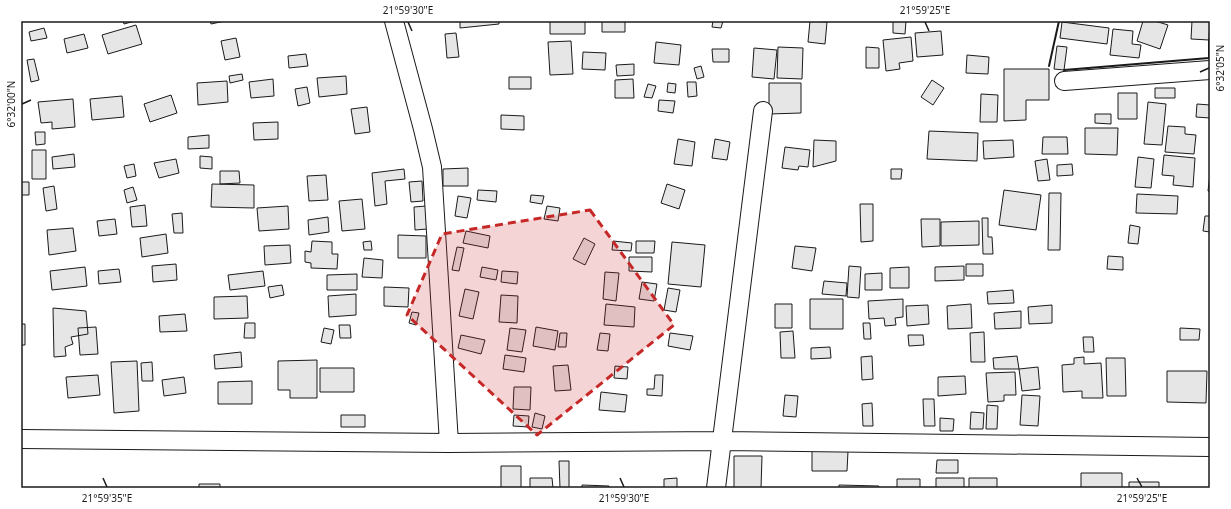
<svg xmlns="http://www.w3.org/2000/svg" width="1231" height="509" viewBox="0 0 1231 509" font-family="'Noto Sans',sans-serif">
  <style>
    .building { fill: #e6e6e6; stroke: #1a1a1a }
    .lines { fill: none; stroke-linecap: round; stroke-linejoin: round }
    .street-casing { stroke: #1a1a1a; stroke-width: 20 }
    .street { stroke: #fff; stroke-width: 18 }
    .wall { stroke: #1a1a1a; stroke-width: 2 }
    .marked { fill: #c62828; fill-opacity: 0.2; stroke: #c62828; stroke-width: 3; stroke-dasharray: 8 5; stroke-linejoin: round }
    .ticks { fill: none; stroke: #1a1a1a; stroke-width: 1.5 }
    .neatline { fill: none; stroke: #1a1a1a; stroke-width: 1.5 }
    .ticks-label { font-size: 10px; text-anchor: middle; fill: #1a1a1a }
  </style>
  <rect width="100%" height="100%" fill="#fff"/>
  <path class="building" d="M123 21H135L124 24Z
    M210 21H225L211 24Z
    M460 21H499V24L460 28Z
    M550 21H585V34H550Z
    M602 21H625V32H602Z
    M713 21H723L721 28 712 27Z
    M810 21 827 22 825 44 808 42Z
    M893 21H906L905 34 893 33Z
    M1143 21H1155L1168 25 1160 49 1137 41Z
    M1192 21H1210L1209 40 1191 39Z
    M1062 22 1109 28 1107 44 1060 38Z
    M136 25 142 44 108 54 102 35Z
    M44 28 47 38 31 41 29 32Z
    M1113 29 1133 31 1132 44 1141 45 1139 58 1110 55Z
    M941 31 943 55 917 57 915 33Z
    M456 33 459 57 447 58 445 34Z
    M84 34 88 48 67 53 64 39Z
    M911 37 913 61 899 63 900 69 886 71 883 40Z
    M236 38 240 57 225 60 221 41Z
    M571 41 573 74 550 75 548 42Z
    M656 42 681 45 679 65 654 63Z
    M1057 46 1067 47 1064 70 1054 69Z
    M778 47 803 48 802 79 777 78Z
    M866 47 879 48V68H866Z
    M754 48 777 50 774 79 752 77Z
    M712 49H729V62H713Z
    M583 52 606 53 605 70 582 69Z
    M306 54 308 66 289 68 288 56Z
    M967 55 989 57 988 74 966 73Z
    M34 59 39 80 31 82 27 60Z
    M634 64V75L617 76 616 65Z
    M701 66 704 77 697 79 694 68Z
    M1004 69H1049V100H1026V120L1004 121Z
    M242 74 243 80 230 83 229 76Z
    M346 76 347 94 319 97 317 78Z
    M509 77H531V89H509Z
    M273 79 274 96 251 98 249 82Z
    M633 79 634 98H615V80Z
    M932 80 944 88 933 105 921 97Z
    M227 81 228 102 198 105 197 83Z
    M687 82H696L697 96 688 97Z
    M668 83 676 84 675 93 667 92Z
    M769 83H801V113L769 114Z
    M648 84 656 86 652 98 644 97Z
    M307 87 310 103 298 106 295 89Z
    M1155 88H1175V98H1155Z
    M1118 93H1137V119H1118Z
    M981 94 998 95 997 122H980Z
    M171 95 177 113 150 122 144 104Z
    M122 96 124 117 92 120 90 99Z
    M73 99 75 127 52 129V122L41 123 38 102Z
    M659 100 675 101 673 113 658 111Z
    M1148 102 1166 104 1162 145 1144 144Z
    M1197 104 1210 105V118L1196 117Z
    M367 107 370 132 355 134 351 109Z
    M1095 114H1111V124L1095 123Z
    M501 115 524 116V130L501 129Z
    M278 122V139L254 140 253 123Z
    M1168 126 1185 127V134L1196 135 1194 154 1165 152Z
    M1085 128H1118L1117 155 1085 154Z
    M929 131 978 133 977 161 927 159Z
    M35 132H45V144L36 145Z
    M209 135V148L188 149V137Z
    M1043 137H1067L1068 154H1042Z
    M678 139 695 142 692 166 674 164Z
    M715 139 730 142 727 160 712 158Z
    M814 140 836 141V161L813 167Z
    M1013 140 1014 157 984 159 983 141Z
    M785 147 810 150 808 167 799 166 798 170 782 168Z
    M32 150H46V179H32Z
    M74 154 75 167 53 169 52 157Z
    M1164 155 1195 158 1193 187 1173 185 1174 176 1162 175Z
    M200 156 212 157V169L200 168Z
    M1138 157 1154 159 1151 188 1135 187Z
    M176 159 179 173 159 178 154 163Z
    M1047 159 1050 180 1038 181 1035 161Z
    M134 164 136 176 127 178 124 166Z
    M1072 164 1073 175 1057 176V165Z
    M468 168V186H443V169Z
    M404 169 405 179 385 181 387 204 375 206 372 173Z
    M891 169H902L901 179H891Z
    M220 171H239L240 183 220 184Z
    M1210 174V192L1208 191Z
    M326 175 328 200 309 201 307 176Z
    M422 181 423 201 411 202 409 182Z
    M21 182H29V195H21Z
    M212 184 254 185V208L211 207Z
    M667 184 685 190 679 209 661 203Z
    M54 186 57 209 46 211 43 188Z
    M133 187 137 200 127 203 124 190Z
    M478 190 497 191 496 202 477 200Z
    M1004 190 1041 195 1036 230 999 225Z
    M1049 193H1061L1060 250H1048Z
    M1137 194 1178 196 1177 214 1136 213Z
    M531 195 544 196 542 204 530 202Z
    M458 196 471 198 467 218 455 216Z
    M362 199 365 229 342 231 339 201Z
    M860 204H873V241L861 242Z
    M145 205 147 226 132 227 130 207Z
    M288 206 289 229 259 231 257 208Z
    M426 206 427 229 415 230 414 207Z
    M547 206 560 208 558 221 544 219Z
    M182 213 183 233H174L172 214Z
    M1205 216H1210V232L1203 231Z
    M328 217 329 232 309 235 308 220Z
    M982 218H988V237H992L993 254H983Z
    M115 219 117 234 99 236 97 221Z
    M921 219H940V246L922 247Z
    M979 221V245L941 246V222Z
    M1130 225 1140 227 1138 244 1128 243Z
    M73 228 76 251 49 255 47 230Z
    M466 231 490 236 488 248 463 243Z
    M166 234 168 253 142 257 140 238Z
    M398 235 426 236V258H398Z
    M584 238 595 244 585 265 573 259Z
    M312 241 332 242V254H338L337 269 311 268V263L305 262V251L311 252Z
    M371 241 372 250H364L363 242Z
    M613 241 632 243 631 251 612 250Z
    M636 241H655L654 253H636Z
    M672 242 705 245 701 287 668 284Z
    M290 245 291 263 265 265 264 246Z
    M795 246 816 248 812 271 792 268Z
    M457 247 464 248 459 271 452 270Z
    M1108 256 1123 257V270L1107 269Z
    M629 257H652V272L629 271Z
    M364 258 383 260 382 278 362 277Z
    M176 264 177 280 153 282 152 266Z
    M966 264H983V276H966Z
    M849 266 861 267 859 298 847 297Z
    M964 266V280L935 281V267Z
    M85 267 87 286 52 290 50 271Z
    M482 267 498 270 496 280 480 277Z
    M909 267V288H890V268Z
    M119 269 121 282 99 284 98 271Z
    M263 271 265 286 230 290 228 275Z
    M502 271 518 272 517 284 501 282Z
    M605 272 619 273 616 301 603 299Z
    M882 273V290H865V274Z
    M357 274V290H327V275Z
    M824 281 847 283 846 296 822 294Z
    M642 282 657 284 654 301 639 299Z
    M282 285 284 295 270 298 268 287Z
    M384 287 409 288 408 307 384 306Z
    M668 288 680 290 676 312 664 310Z
    M465 289 479 292 473 319 459 316Z
    M1013 290 1014 303 988 304 987 292Z
    M356 294V315L329 317 328 296Z
    M501 295 518 296 517 323 499 322Z
    M247 296 248 318 214 319V297Z
    M810 299H843V329H810Z
    M903 299V317L895 318 896 325 885 326 884 318 869 319 868 301Z
    M606 304 635 307 634 327 604 325Z
    M775 304H792V328H775Z
    M971 304 972 328 948 329 947 306Z
    M928 305 929 324 907 326 906 306Z
    M1052 305V323L1029 324 1028 307Z
    M53 308 86 311 88 334 71 337 73 344 65 347 66 356 54 357Z
    M1021 311V328L995 329 994 313Z
    M412 312 419 313 416 325 409 323Z
    M185 314 187 331 160 332 159 316Z
    M245 323H255V338H244Z
    M863 323H870L871 339H864Z
    M21 324H25V345H21Z
    M339 325H350L351 338H340Z
    M96 327 98 354 80 355 78 328Z
    M536 327 558 331 555 350 533 346Z
    M324 328 334 330 331 344 321 342Z
    M510 328 526 330 522 352 507 350Z
    M1180 328 1200 329 1199 340H1180Z
    M793 331 795 358H781L780 332Z
    M984 332 985 362H971L970 333Z
    M560 333H567L566 347H558Z
    M600 333 610 334 608 351 597 350Z
    M670 333 693 336 690 350 668 346Z
    M461 335 485 340 481 354 458 348Z
    M908 335H923L924 345 909 346Z
    M1083 337H1093L1094 352H1084Z
    M830 347 831 358 811 359V348Z
    M241 352 242 367 215 369 214 355Z
    M505 355 526 358 524 372 503 369Z
    M872 356 873 379 862 380 861 357Z
    M1017 356 1019 369H994L993 358Z
    M1084 357V364L1101 363 1103 398H1082V391L1063 392 1062 365 1074 364V358Z
    M1106 358H1125L1126 396H1107Z
    M317 360V398H290V390H278V361Z
    M137 361 139 411 114 413 111 362Z
    M152 362 153 381H142L141 363Z
    M568 365 571 390 555 391 553 366Z
    M615 366 628 367 627 379 614 378Z
    M1038 367 1040 389 1022 391 1019 369Z
    M320 368H354V392H320Z
    M1167 371H1207L1206 403 1167 402Z
    M1015 372 1016 395H1004V401L988 402 986 373Z
    M98 375 100 395 68 398 66 377Z
    M655 375H663L662 396 647 395V389H654Z
    M965 376 966 394 938 396V377Z
    M184 377 186 393 164 396 162 380Z
    M252 381V404H218V382Z
    M514 387H531L530 410 513 409Z
    M601 392 627 395 625 412 599 410Z
    M785 395 798 396 796 417 783 416Z
    M1022 395 1040 396 1038 426 1020 425Z
    M923 399H934L935 426H924Z
    M872 403 873 426H863L862 404Z
    M987 405 998 406 997 429H986Z
    M971 412 984 413 983 429H970Z
    M535 413 545 416 542 429 532 427Z
    M341 415H365V427H341Z
    M514 415 529 416 528 427 513 426Z
    M940 418 954 419 953 431H940Z
    M812 451H848L847 471H812Z
    M734 456H762L761 488H734Z
    M937 460H958V473H936Z
    M559 461H569V488H560Z
    M501 466H521V488H501Z
    M1081 473H1122V488H1081Z
    M530 478H552L553 488H530Z
    M677 478V488H664V479Z
    M936 478H964V488H936Z
    M969 478H997V488H969Z
    M897 479H920V488H897Z
    M1129 482H1159V488H1129Z
    M199 484H220V488H199Z
    M582 485 609 486V488H582Z
    M839 485 879 486V488H839Z"/>
  <g class="lines">
    <defs>
      <path id="street" d="M394 21 423 129 432 167 449 443
        M1064 81 1210 70
        M21 439 449 443 723 441 1210 447
        M716 488 763 111"/>
    </defs>
    <use href="#street" class="street-casing"/>
    <use href="#street" class="street"/>
    <path class="wall" d="M1049 66 1059 21
      M1064 70 1209 58V40"/>
  </g>
  <path class="marked" d="M590 210 674 325 537 435 407 315 442 234Z"/>
  <path class="ticks" d="M408 22 412 31M925 22 929 31M1200 72 1209 68M22 104 31 100M103 478 107 487M620 478 624 487M1137 478 1142 487"/>
  <rect width="1231" height="509" fill="none" stroke="#ffffff" stroke-width="44"/>
  <rect x="22" y="22" width="1187" height="465" class="neatline"/>
  <g class="ticks-label">
    <text x="408" y="14">21°59'30"E</text>
    <text x="925" y="14">21°59'25"E</text>
    <text transform="translate(1220 68) rotate(-90)" y="4">6°32'05"N</text>
    <text transform="translate(11 104) rotate(-90)" y="4">6°32'00"N</text>
    <text x="107" y="502">21°59'35"E</text>
    <text x="624" y="502">21°59'30"E</text>
    <text x="1142" y="502">21°59'25"E</text>
  </g>
</svg>
